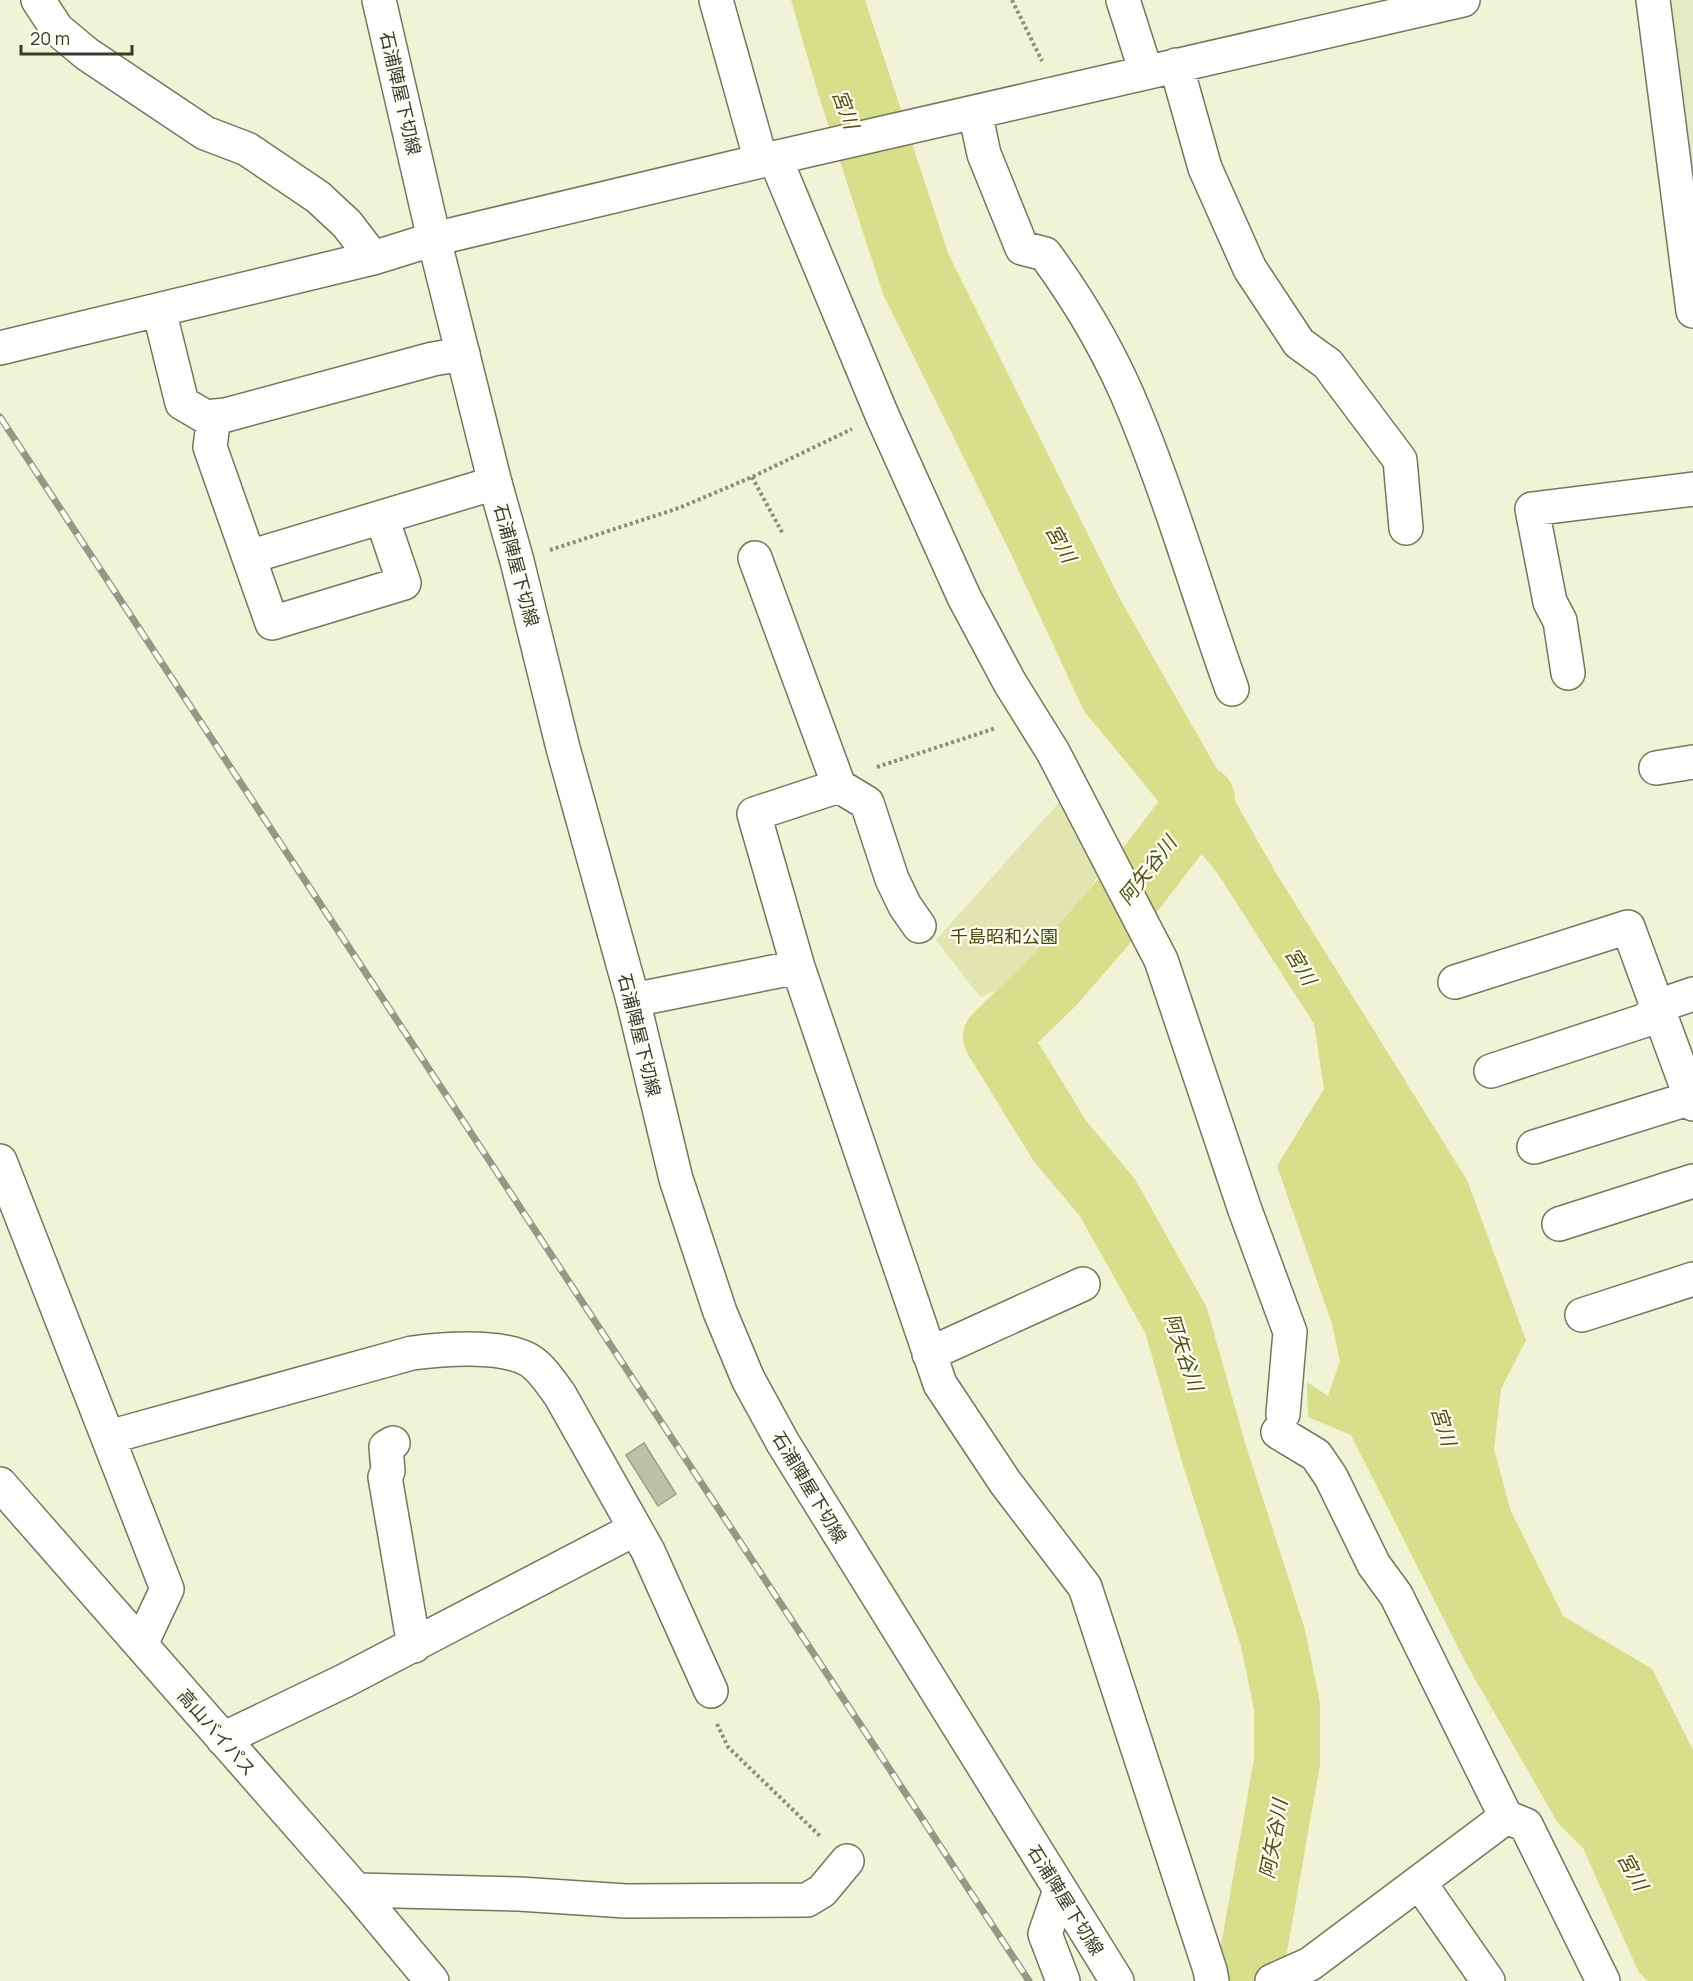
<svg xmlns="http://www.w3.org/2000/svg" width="1693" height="1981" viewBox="0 0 1693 1981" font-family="Manrope,'Noto Sans JP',sans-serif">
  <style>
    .built { fill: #e6eac4 }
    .green { fill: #e0e5b1 }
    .water { fill: #d8df8b }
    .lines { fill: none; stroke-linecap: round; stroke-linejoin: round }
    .river { stroke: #d8df8b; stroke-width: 66 }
    .building { fill: #bec1a4; stroke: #9da084; stroke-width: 1.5 }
    .minor-casing { stroke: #74775b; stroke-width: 36 }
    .major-casing { stroke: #74775b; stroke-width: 36 }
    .highway-casing { stroke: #74775b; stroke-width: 36 }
    .path { stroke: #8c8e7a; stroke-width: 4; stroke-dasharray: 3 3; stroke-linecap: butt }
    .minor { stroke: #fff; stroke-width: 33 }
    .major { stroke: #fff; stroke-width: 33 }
    .highway { stroke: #fff; stroke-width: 33 }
    .rail-casing { stroke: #969883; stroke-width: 7 }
    .rail { stroke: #fdfef2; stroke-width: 4.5; stroke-dasharray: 14; stroke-linecap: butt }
    .labels { text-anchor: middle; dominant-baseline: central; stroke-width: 4.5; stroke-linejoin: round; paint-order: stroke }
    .street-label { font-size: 18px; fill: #393a2e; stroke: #fdfef2 }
    .park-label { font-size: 18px; fill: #454806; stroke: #fdfef2 }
    .water-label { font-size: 20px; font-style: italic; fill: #4d5113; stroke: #fdfef2 }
  </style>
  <rect width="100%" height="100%" fill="#f0f3d5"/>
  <path class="built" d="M1672 0H1693V177L1670 4Z"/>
  <path class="green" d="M1062 799 1101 871 1036 975 980 997 936 940Z"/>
  <path class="water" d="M791 0H865L948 253 1120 599 1276 873 1467 1180 1526 1340 1501 1389 1494 1449 1510 1509 1563 1616 1652 1669 1693 1750V1981H1648L1639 1973 1583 1848 1558 1823 1468 1667 1351 1435 1308 1417 1307 1382 1328 1396 1340 1361 1332 1324 1277 1166 1324 1089 1314 1024 1218 874 1084 711 1011 554 883 294 817 90Z"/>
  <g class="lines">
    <path class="river" d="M1202 799 1130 893 1051 984 996 1037 1060 1141 1107 1197 1176 1320 1214 1454 1273 1638 1287 1706V1762L1252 1960V1981"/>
  </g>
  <path class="building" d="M644 1443 676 1494 658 1506 626 1455Z"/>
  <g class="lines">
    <defs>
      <path id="minor" d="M38 0 57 29 87 54 205 133 247 149 318 197 347 224 373 258
        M716 0 761 161
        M1123 0 1146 72
        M1653 0 1693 311
        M1176 65 1205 168 1250 269 1299 343 1328 364 1400 460 1406 528
        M975 112 984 154 1022 248 1045 254C1081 303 1112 356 1135 413 1172 503 1199 597 1232 689
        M775 158 882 415 964 597 1010 683 1053 752 1161 960 1245 1210 1290 1332 1283 1414
        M159 310 182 403 206 417 226 415 433 359 463 354
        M0 348 373 258 434 239 761 161 1463 0
        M214 416 210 447 272 623 404 583 382 518
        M249 557 495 483
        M755 558 839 786 754 814 798 967 940 1384 1005 1482 1085 1587 1210 1970 1212 1981
        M1568 673 1560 621 1550 602 1532 509 1693 489
        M1656 768 1693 762
        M839 786 867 803 892 879 905 906 919 926
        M1455 982 1628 927 1693 1104
        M633 1000 798 967
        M1491 1071 1646 1020 1658 1006 1693 994
        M1534 1147 1691 1098
        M0 1161 167 1589 141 1644
        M1559 1224 1693 1181
        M1582 1315 1693 1279
        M929 1354 1083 1284
        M1278 1432 1316 1455 1331 1477 1374 1565 1396 1595 1506 1817 1526 1825 1603 1981
        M109 1437 412 1353C443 1349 500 1344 529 1360 542 1368 551 1383 560 1395L648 1551 711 1691
        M393 1443 386 1447 388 1471 385 1477 414 1646
        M223 1739 344 1681 635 1529
        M1419 1882 1488 1981
        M356 1890 519 1894 626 1901 807 1900 822 1891 847 1861
        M1060 1890 1045 1934 1063 1981
        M1272 1981 1310 1964 1506 1817"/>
      <path id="major" d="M379 0 434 239 495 483 517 561 563 748 633 1000 676 1179 720 1312 748 1379 783 1443 1117 1981"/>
      <path id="highway" d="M0 1484 356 1890 432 1981"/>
    </defs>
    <use href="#minor" class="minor-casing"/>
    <use href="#major" class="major-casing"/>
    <use href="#highway" class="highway-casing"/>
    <path class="path" d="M1012 0 1042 61
      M752 477 783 534
      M550 550 679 508 752 477 852 429
      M877 767 996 728
      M717 1724 728 1747 821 1837"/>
    <use href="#minor" class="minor"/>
    <use href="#major" class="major"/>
    <use href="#highway" class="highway"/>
    <defs>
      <path id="rail" d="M0 417 1029 1981"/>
    </defs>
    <use href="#rail" class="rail-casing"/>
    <use href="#rail" class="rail"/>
  </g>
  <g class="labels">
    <g class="street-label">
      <text transform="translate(401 93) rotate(77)">石浦陣屋下切線</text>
      <text transform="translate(517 565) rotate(75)">石浦陣屋下切線</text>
      <text transform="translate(640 1035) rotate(76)">石浦陣屋下切線</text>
      <text transform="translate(810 1487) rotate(59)">石浦陣屋下切線</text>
      <text transform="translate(217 1732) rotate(49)">高山バイパス</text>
      <text transform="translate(1066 1900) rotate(58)">石浦陣屋下切線</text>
    </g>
    <g class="park-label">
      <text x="1004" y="936">千島昭和公園</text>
    </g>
    <g class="water-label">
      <text transform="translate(846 109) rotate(70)">宮川</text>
      <text transform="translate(1061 543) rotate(61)">宮川</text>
      <text transform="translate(1147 870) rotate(-52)">阿矢谷川</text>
      <text transform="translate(1301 966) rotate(59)">宮川</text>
      <text transform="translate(1184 1352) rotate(71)">阿矢谷川</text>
      <text transform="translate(1444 1426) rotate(72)">宮川</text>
      <text transform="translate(1273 1839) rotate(-80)">阿矢谷川</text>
      <text transform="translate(1633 1871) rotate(61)">宮川</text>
    </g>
  </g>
  <path d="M21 45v9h111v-9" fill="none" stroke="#393a2e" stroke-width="3"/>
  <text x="30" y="45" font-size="18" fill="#393a2e" stroke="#fdfef2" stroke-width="4.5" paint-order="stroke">20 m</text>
</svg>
